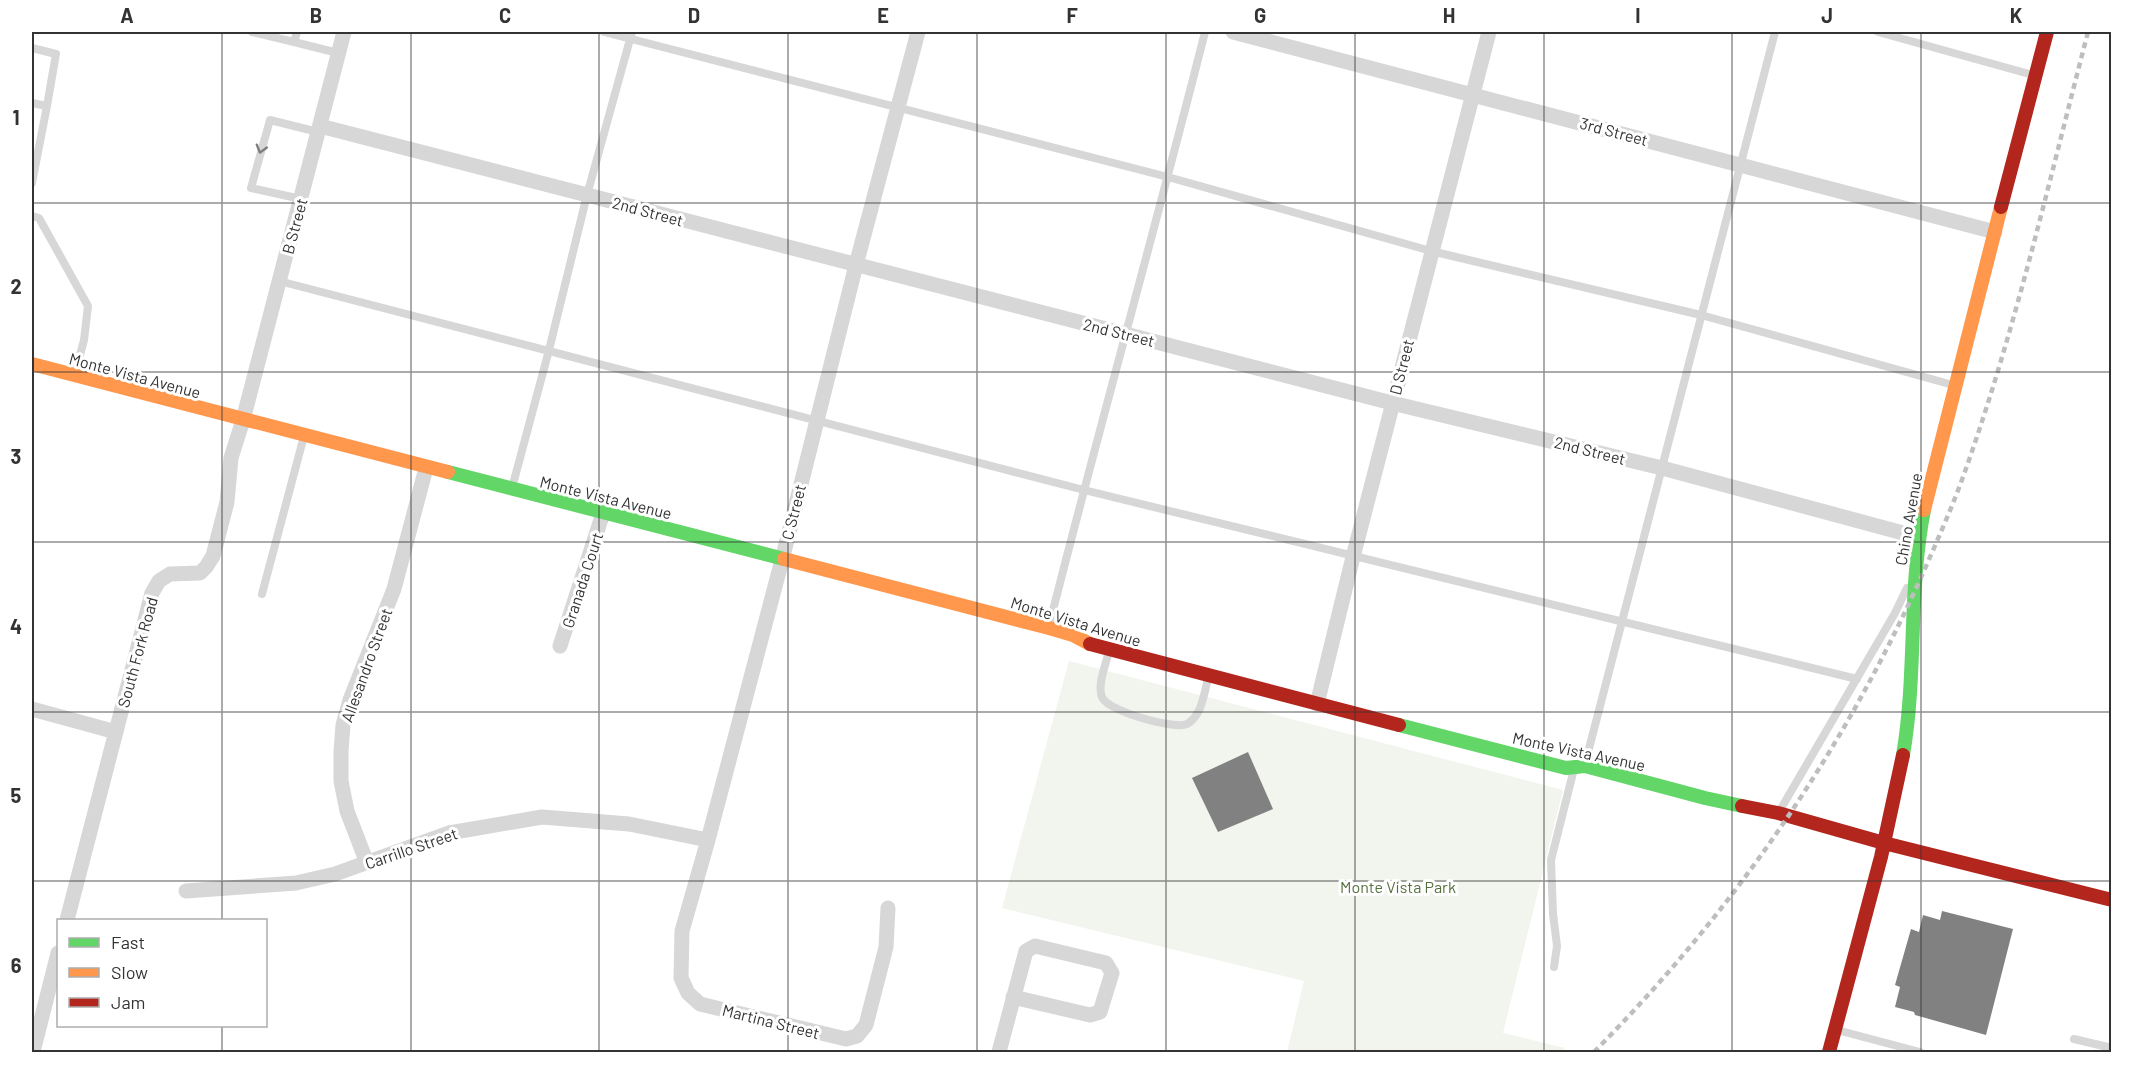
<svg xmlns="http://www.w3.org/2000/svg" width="2143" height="1084" viewBox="0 0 2143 1084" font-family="Barlow,sans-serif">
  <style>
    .green { fill: #f1f5ed }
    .building { fill: #818181 }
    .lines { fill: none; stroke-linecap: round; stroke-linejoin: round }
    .lane { stroke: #d7d7d7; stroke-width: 8 }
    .street { stroke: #d7d7d7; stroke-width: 15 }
    .fast { stroke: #63d668; stroke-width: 14 }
    .slow { stroke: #ff974d; stroke-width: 14 }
    .jam { stroke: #b3261e; stroke-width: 14 }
    .rail { stroke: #bebebe; stroke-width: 4.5; stroke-dasharray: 6 4.5; stroke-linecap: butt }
    .oneway { stroke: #7d7d7d }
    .grid { fill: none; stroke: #333; stroke-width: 1.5; stroke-opacity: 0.55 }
    .labels { text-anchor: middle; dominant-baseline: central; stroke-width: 6; stroke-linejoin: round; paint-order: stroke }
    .street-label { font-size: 16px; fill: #333; stroke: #fff }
    .park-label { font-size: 16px; fill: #56703f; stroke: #fff }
    .neatline { fill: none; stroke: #333; stroke-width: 2 }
    .grid-label { font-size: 20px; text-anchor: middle; font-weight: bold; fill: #333 }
  </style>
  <rect width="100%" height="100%" fill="#fff"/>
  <path class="green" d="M1069 661 1563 790 1503 1033 1565 1048 1560 1052H1287L1304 981 1002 908Z"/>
  <path class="building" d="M1248 752 1273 809 1218 832 1192 778Z
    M1942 911 2013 929 1986 1035 1915 1015 1914 1012 1895 1007 1900 987 1895 985 1911 929 1919 932 1923 915 1940 920Z"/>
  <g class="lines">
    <path class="lane" d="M252 32 294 42
      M297 32 294 42 338 53
      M604 32 1168 177 1431 251 1701 315 1953 385
      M1878 32 2033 75
      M32 48 56 54 47 106
      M32 103 47 106 32 183
      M301 199 251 188 270 120 318 132
      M32 216 39 218 88 306 84 340 75 374
      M279 281 1084 490 1857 679
      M512 488 549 350 587 195 632 32
      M262 594 304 436
      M1049 626C1099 428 1155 230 1205 32
      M1109 651C1106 664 1097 685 1102 697 1107 711 1175 730 1187 724 1202 716 1204 693 1208 679
      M1585 764 1775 32
      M1779 812 1895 613 1907 588
      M1554 967 1557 946 1553 914 1551 860 1574 769
      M1837 1030 1920 1052
      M2074 1039 2112 1048"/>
    <path class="street" d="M1233 32 1995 232
      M320 126 1392 403 1662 468 1918 537
      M560 646 603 513
      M1317 704 1353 557 1489 32
      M32 709 116 732
      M367 863 347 811 341 781V751L343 725 350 700 394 589 426 468
      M186 891 296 883 335 874 449 833 542 817 629 824 708 840
      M888 908 886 947 866 1025 857 1036 846 1039 700 1004 688 993 681 978 682 931 708 840 782 560 856 265 918 32
      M67 920 152 593 159 581 170 574 200 573 206 567 213 556 227 502 231 458 243 420 344 32
      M32 1047 34 1048 58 953
      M999 1052 1026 951 1035 946 1106 963 1112 973 1100 1012 1090 1015 1013 997"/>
    <path class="fast" d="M448 472 784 559
      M1399 725 1566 768 1585 766 1705 798 1742 806
      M1903 755C1917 674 1908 591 1924 510"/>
    <path class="slow" d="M32 364 448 472
      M1924 510 2001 207
      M784 559 1049 628 1073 635 1090 644"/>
    <path class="jam" d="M2001 207 2047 32
      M1090 644 1399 725
      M1742 806 1778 813 1884 843 2112 900
      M1829 1052 1881 857 1903 755"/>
    <path class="rail" d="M1594 1052C1733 912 1842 754 1923 573 1937 541 1951 510 1963 477 2015 332 2049 181 2088 32"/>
  </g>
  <defs><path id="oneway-chevron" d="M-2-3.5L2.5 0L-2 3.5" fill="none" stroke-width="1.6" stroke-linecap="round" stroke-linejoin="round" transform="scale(1.5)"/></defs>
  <use class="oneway" href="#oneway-chevron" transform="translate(261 149) rotate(106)"/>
  <path class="grid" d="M222 32V920M411 32V1052M599 32V1052M788 32V1052M977 32V1052M1166 32V1052M1355 32V1052M1544 32V1052M1732 32V1052M1921 32V1052M32 203H2112M32 372H2112M32 542H2112M32 712H2112M32 881H2112M222 1026V1052"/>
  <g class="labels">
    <g class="street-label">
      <text transform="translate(1614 131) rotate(15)">3rd Street</text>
      <text transform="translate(648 211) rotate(15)">2nd Street</text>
      <text transform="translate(294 226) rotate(-75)">B Street</text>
      <text transform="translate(1119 332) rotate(14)">2nd Street</text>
      <text transform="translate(1401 367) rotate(-76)">D Street</text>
      <text transform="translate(135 375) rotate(15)">Monte Vista Avenue</text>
      <text transform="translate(1590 450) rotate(14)">2nd Street</text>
      <text transform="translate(606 497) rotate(14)">Monte Vista Avenue</text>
      <text transform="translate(793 512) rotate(-76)">C Street</text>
      <text transform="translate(1908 519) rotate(-80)">Chino Avenue</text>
      <text transform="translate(582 580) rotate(-72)">Granada Court</text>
      <text transform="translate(1076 621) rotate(17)">Monte Vista Avenue</text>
      <text transform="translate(137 652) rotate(-75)">South Fork Road</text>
      <text transform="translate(366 665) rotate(-70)">Allesandro Street</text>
      <text transform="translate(1579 751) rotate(12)">Monte Vista Avenue</text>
      <text transform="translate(411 848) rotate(-19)">Carrillo Street</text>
      <text transform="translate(771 1021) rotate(14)">Martina Street</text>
    </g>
    <g class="park-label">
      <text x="1398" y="886">Monte Vista Park</text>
    </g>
  </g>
  <rect width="2143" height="1084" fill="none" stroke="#ffffff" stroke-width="66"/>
  <rect x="57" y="919" width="210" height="108" fill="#ffffff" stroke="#adadad" stroke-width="1.5"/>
  <rect x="69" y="938" width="30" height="9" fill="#63d668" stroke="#adadad" stroke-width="1.5"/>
  <text x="111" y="949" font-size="18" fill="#333333">Fast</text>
  <rect x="69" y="968" width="30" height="9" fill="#ff974d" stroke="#adadad" stroke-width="1.5"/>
  <text x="111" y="979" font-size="18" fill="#333333">Slow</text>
  <rect x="69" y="998" width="30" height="9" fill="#b3261e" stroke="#adadad" stroke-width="1.5"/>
  <text x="111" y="1009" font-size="18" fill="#333333">Jam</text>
  <rect x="33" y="33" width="2077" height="1018" class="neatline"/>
  <g class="grid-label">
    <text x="127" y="23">A</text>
    <text x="316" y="23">B</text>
    <text x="505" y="23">C</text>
    <text x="694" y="23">D</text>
    <text x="883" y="23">E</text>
    <text x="1072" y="23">F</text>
    <text x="1260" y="23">G</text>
    <text x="1449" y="23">H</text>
    <text x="1638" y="23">I</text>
    <text x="1827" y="23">J</text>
    <text x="2016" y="23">K</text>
    <text x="16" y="125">1</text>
    <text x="16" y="294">2</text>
    <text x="16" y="464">3</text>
    <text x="16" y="634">4</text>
    <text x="16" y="803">5</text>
    <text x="16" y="973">6</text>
  </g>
</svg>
